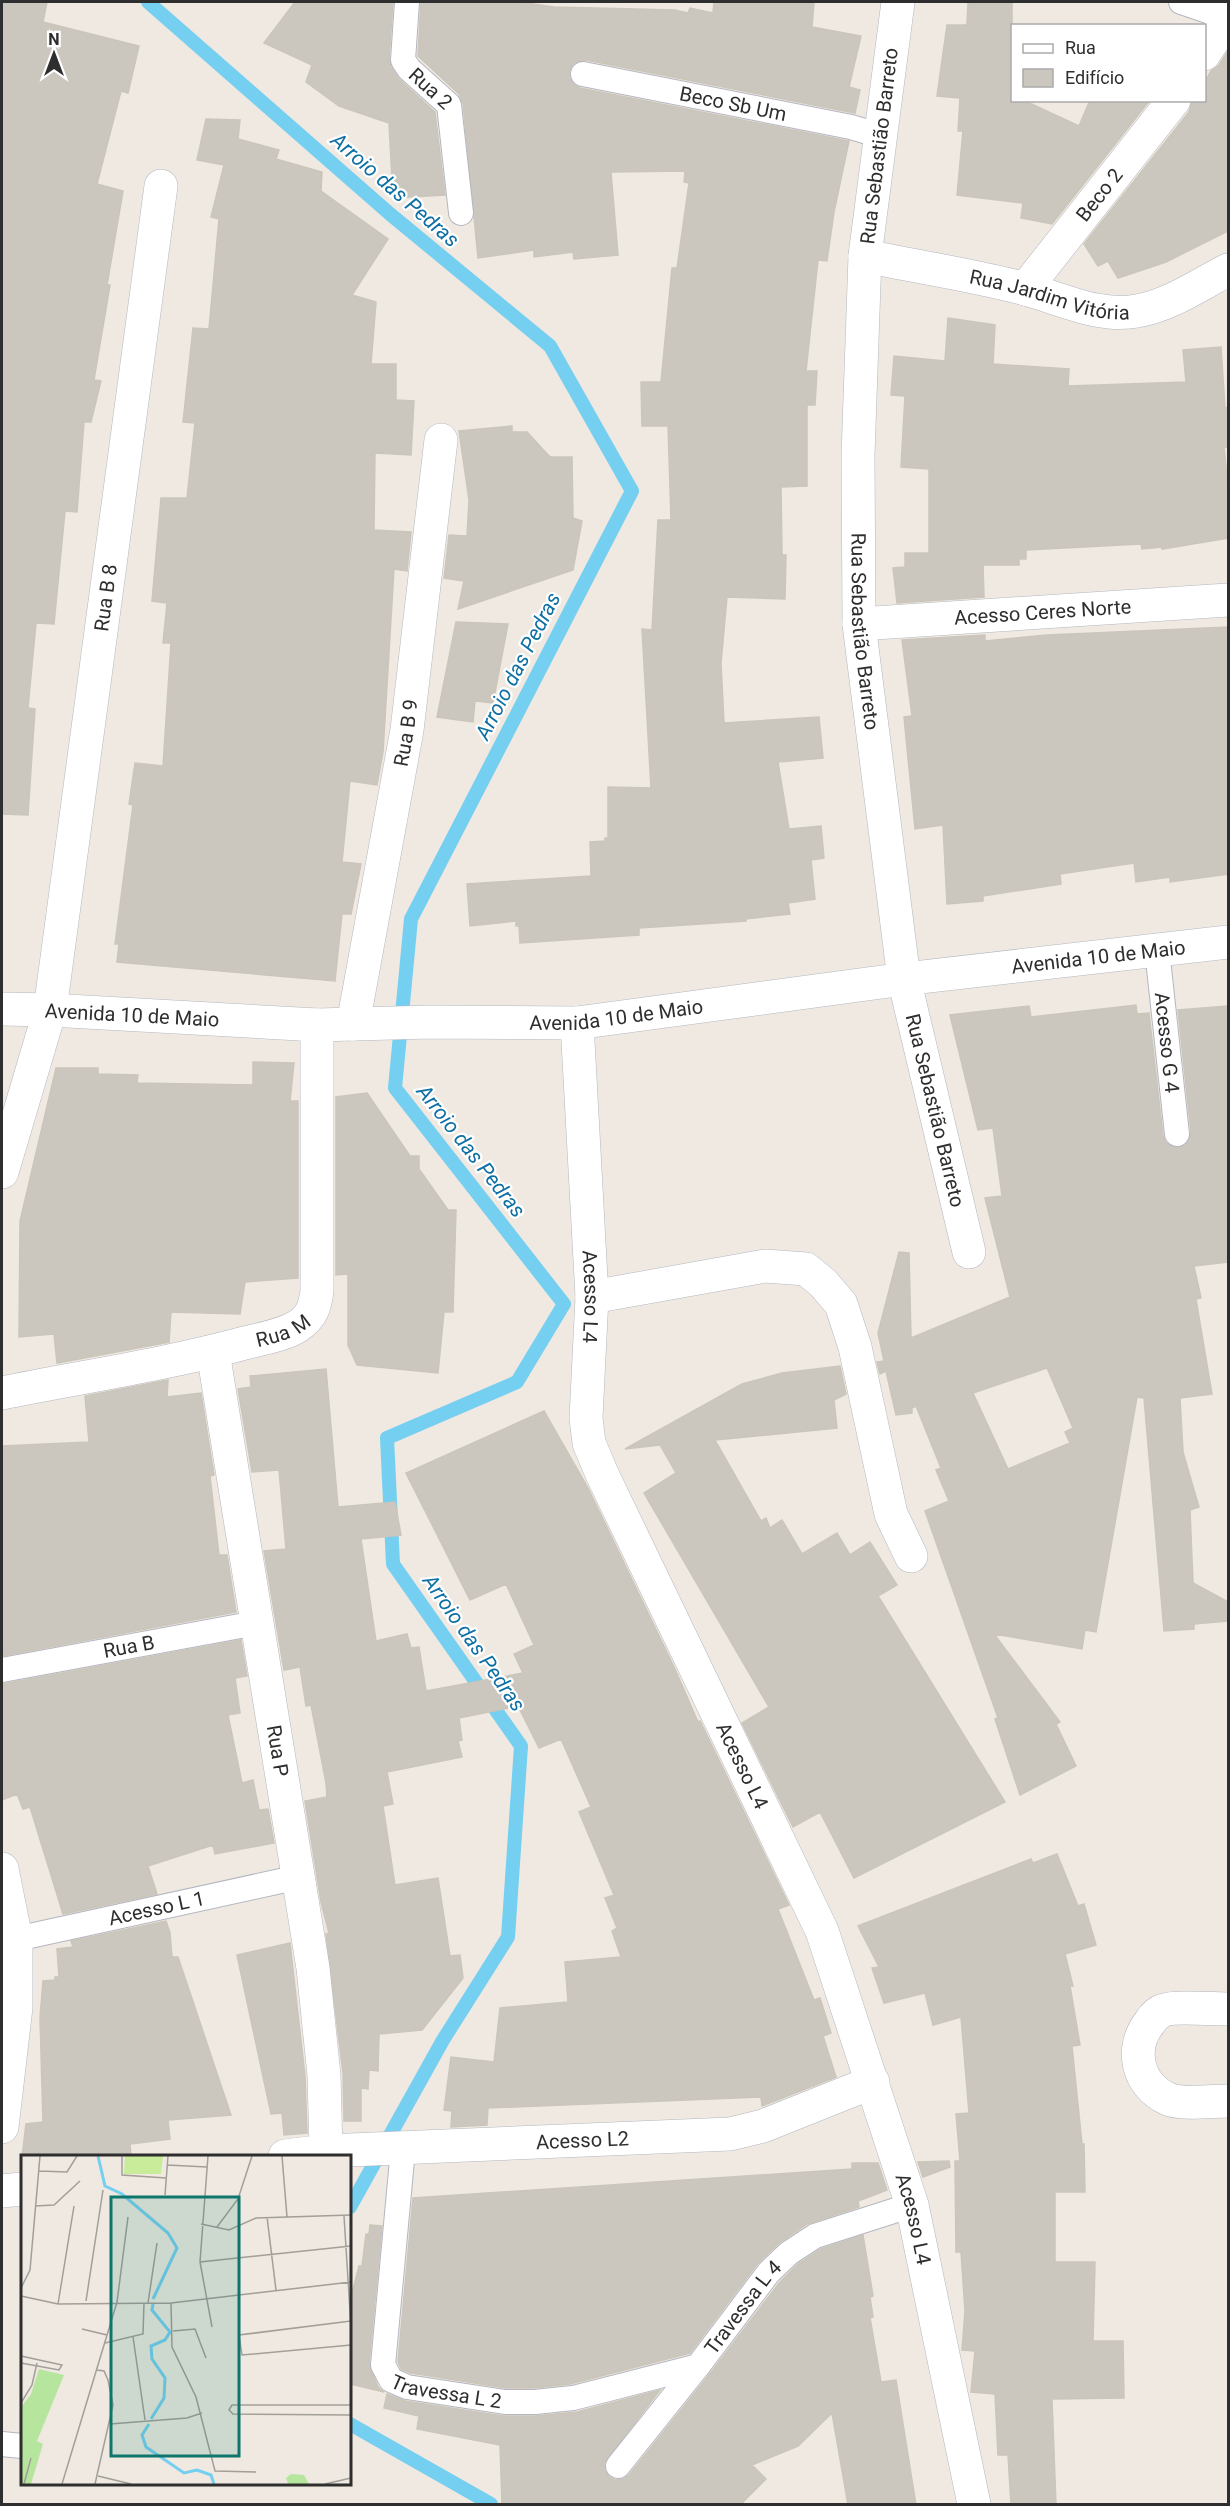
<svg xmlns="http://www.w3.org/2000/svg" width="1230" height="2506" viewBox="0 0 1230 2506" font-family="Roboto,sans-serif">
  <style>
    .lines { fill: none; stroke-linecap: round; stroke-linejoin: round }
    .stream { stroke: #75cff0; stroke-width: 14 }
    .building { fill: #cbc7bf; stroke: #cbc5ba; stroke-width: 1.5; fill-rule: evenodd }
    .service-casing { stroke: #b4b7c1; stroke-width: 26 }
    .minor-casing { stroke: #b4b7c1; stroke-width: 34 }
    .tertiary-casing { stroke: #b4b7c1; stroke-width: 34 }
    .service { stroke: #fff; stroke-width: 24 }
    .minor { stroke: #fff; stroke-width: 33 }
    .tertiary { stroke: #fff; stroke-width: 33 }
    .labels { text-anchor: middle; dominant-baseline: central; stroke-width: 4.5; stroke-linejoin: round; paint-order: stroke }
    .street-label { font-size: 20px; fill: #2e2e2e; stroke: #fff }
    .water-label { font-size: 21px; font-style: italic; fill: #0d6fa3; stroke: #fff }
    .inset-river { fill: none; stroke: #75cff0; stroke-width: 3 }
    .inset-road { fill: none; stroke: #a29e99; stroke-width: 1.5 }
    .view { fill: #0f766e; fill-opacity: 0.15; stroke: #0f766e; stroke-width: 3 }
    .inset-edge { fill: none; stroke: #2e2e2e; stroke-width: 3 }
  </style>
  <rect width="100%" height="100%" fill="#efe9e1"/>
  <g class="lines">
    <path class="stream" d="M148 2 390 214 550 346 632 491 411 919 395 1088 564 1304 517 1382 387 1438 393 1564 521 1746 508 1937 443 2040 350 2207
      M350 2424 491 2504"/>
  </g>
  <path class="building" d="M2 2H47L43 22 139 46 128 93 121 91 97 184 123 191 107 285H110L94 380 101 381 91 422H84L77 512 65 511 54 624 36 623 28 708 35 709 28 815 2 814Z
    M295 2H393L389 59 391 67 399 79 435 112 445 195 393 198 389 123 339 106 306 82 312 65 264 43Z
    M421 2H520L554 7 675 10 688 13 690 8 713 13 714 2H814L812 27 861 36 849 87 860 90 855 113 586 60 573 64 569 72 573 84 580 88 849 141 834 212 827 261 818 260 806 371H817L815 405H807V486L781 487 782 555H786L785 599 727 597 721 663 724 723 819 717 823 758 778 762 789 829 821 826 824 858 811 860 815 899 788 903 790 914 745 919 746 921 639 928V935L520 943 519 926H516V921L470 926 467 884 591 876 590 842 605 841V838H608V787L651 788 642 629 652 630 658 520H671L668 426H642L641 382H661L672 268H677L689 183 684 182 685 171 611 172 618 255 574 259 573 252 534 257V250L478 258 463 103 459 94 418 56Z
    M968 2H1012V100H1023L1079 126 1090 100H1150L1052 224 1021 218 1023 203 957 195 963 131H958L960 98 937 96 947 25H967Z
    M1228 51V231L1166 262 1118 278 1108 261 1098 266 1084 244 1189 112 1192 100H1204V83L1211 71 1219 65Z
    M206 119 240 120 238 139 279 150 276 159 322 172 321 191 388 239 352 295 376 302 371 364H396V400L414 401 411 455 375 453 374 530 411 532 407 571 394 569 383 752 377 785 350 781 342 862 361 864 351 914H342L335 981 117 962 119 944H115L133 805 129 804 135 763 163 766 171 643H163L167 603 152 601 161 498H187L195 423 183 422 193 328 209 329 219 219 211 217 224 165 197 160Z
    M948 318 995 325 993 364 1069 369 1068 386 1186 382 1183 350 1221 347 1225 408 1228 407V447H1224L1228 484V538L1162 549V547L1142 549 1141 544 1026 550V559H1019V565H983L984 597 897 603 893 568 905 567V553H929V469L901 467 905 396 891 395 894 356 945 361Z
    M512 426V432H527L550 457H572L573 518 582 521 573 570 458 609 464 581 444 578 449 535 467 536 469 500 459 431Z
    M456 622 508 624 493 703 475 701 473 722 437 717Z
    M1228 627V874L1170 882V877L1136 882 1134 863 1060 874 1061 884 983 896V901L947 904 943 825 915 829 904 717 912 716 902 640 985 635V641L1047 635Z
    M1136 1005 1137 1014 1149 1013 1163 1136 1166 1143 1178 1148 1186 1145 1191 1132 1178 1010 1228 1006V1262L1194 1266 1201 1298 1196 1299 1212 1394 1180 1398 1183 1452 1199 1507 1190 1510 1193 1583 1228 1602V1621L1194 1624V1629L1164 1631 1144 1398 1137 1397 1096 1632 1085 1630 1082 1649 994 1634 1060 1722 1056 1724 1076 1766 1020 1795 995 1719 998 1718 925 1511 949 1501 936 1470 941 1468 916 1406 912 1408V1413L896 1415 886 1371 880 1374 877 1362 884 1361 878 1333 899 1252 909 1253 911 1338 1010 1297 985 1198 1002 1196 993 1128 978 1130 950 1015 1029 1006 1031 1017ZM1047 1368 1073 1428 1065 1432 1070 1443 1008 1469 973 1393Z
    M253 1062 294 1063 290 1101H298V1278L245 1282 240 1314 171 1312 169 1342 57 1363 54 1334 19 1337 20 1221 56 1068H98V1074L138 1075 137 1083 253 1085Z
    M367 1093 410 1156H419V1169L448 1210H456L453 1312H444L438 1373 357 1365 348 1345V1274L336 1275V1097Z
    M840 1366 846 1394 834 1400 837 1428 715 1440 761 1521 766 1518 770 1528 782 1520 802 1554 837 1533 850 1555 870 1542 897 1585 878 1596 1005 1802 854 1878 820 1812 793 1827 742 1723 769 1707 644 1493 676 1473 660 1445 625 1449 742 1384 782 1373Z
    M326 1369 338 1507 395 1502 401 1535 361 1539 376 1641 407 1634 411 1648 419 1647 426 1691 523 1673 514 1654 534 1645 506 1584 470 1600 406 1473 544 1411 588 1488 674 1667 698 1722 700 1721 789 1905 778 1909 814 2000 820 1998 831 2033 823 2036 836 2077 762 2106 761 2097 488 2108 487 2125 451 2127 452 2111 444 2110 451 2057 494 2062 500 2008 568 2002 565 1962 621 1957 612 1931 617 1928 605 1898 614 1895 579 1812 591 1807 561 1739 539 1748 518 1706 459 1718 462 1740 458 1741 462 1757 387 1772 393 1804 383 1806 395 1885 438 1878 450 1956 460 1955 463 1978 422 2030 379 2034 378 2071 369 2070 368 2089 361 2088V2121H344L343 2073 326 1934 329 1933 321 1902 305 1801 327 1797 326 1783 311 1705 306 1706 300 1667 284 1670 264 1551 286 1549 279 1470 252 1472 238 1389 251 1387 250 1376Z
    M168 1380 167 1397 201 1393 214 1475 210 1476 219 1555H227L236 1612 2 1656V1446L89 1442 85 1396Z
    M241 1640 247 1676 235 1678 240 1713 228 1715 242 1783 253 1780 259 1810 268 1809 274 1843 215 1854 213 1845 148 1866 157 1894 63 1914 30 1807 23 1809 17 1794 2 1800V1684Z
    M1057 1854 1078 1906 1084 1904 1096 1945 1065 1954 1073 1986H1070L1080 2045 1072 2046 1082 2144H1084L1085 2192H1055V2262H1095L1093 2341H1123L1124 2398 1052 2399 1056 2505H1011L1008 2455H998L995 2394 971 2392 975 2351 962 2350 965 2311 961 2252H956L955 2161H960L956 2114 969 2113 961 2017 933 2025 925 1993 884 2003 872 1968 879 1967 858 1926 1031 1859 1033 1863Z
    M166 1921 170 1933 172 1957H178L231 2115 168 2120 170 2139 130 2144 131 2157H22L26 2124 43 2122 40 2018 43 1981 55 1980V1977H59L57 1949 73 1947 71 1941Z
    M290 1943 305 2076 307 2133 284 2135 282 2113 271 2114 237 1955Z
    M949 2161 950 2167 923 2177 918 2162Z
    M852 2163H878L887 2190 858 2201 859 2207 807 2224 779 2243 758 2263 690 2353 570 2384 534 2388H506L411 2373 401 2369 398 2362 413 2198 852 2169Z
    M370 2225 382 2226 369 2364 378 2387 384 2392 350 2384V2301L359 2266H362L366 2234H369Z
    M863 2235 873 2296 870 2297 873 2317 870 2318 881 2382 896 2380 916 2505H848L832 2413 798 2446 752 2465 766 2479 740 2505H502L500 2445 417 2429 419 2416 384 2408 387 2394 405 2401 503 2416H536L577 2412 660 2390 604 2463 605 2471 609 2477 615 2480 623 2479 629 2475 709 2375 780 2282 798 2264 821 2249Z"/>
  <g class="lines">
    <defs>
      <g id="service">
        <path id="s1" d="M407 2 403 60 409 69 449 105 461 213"/>
        <path d="M1181 2 1228 18"/>
        <path id="s2" d="M583 74 851 127 881 136"/>
        <path id="s3" d="M1157 950 1177 1134"/>
        <path id="s4" d="M2 1670 256 1623"/>
        <path id="s5" d="M16 1939 299 1877"/>
        <path id="s6" d="M403 2149 383 2365 391 2380 407 2387 505 2402H535L573 2398 698 2366"/>
        <path d="M2 2444 22 2446"/>
        <path id="s7" d="M618 2466 698 2366 769 2272 789 2253 815 2236 912 2205"/>
      </g>
      <g id="minor">
        <path d="M1204 54 1228 18"/>
        <path id="s8" d="M865 256C918 267 973 275 1026 289 1062 299 1099 318 1137 311 1169 306 1200 284 1228 270"/>
        <path id="s9" d="M1025 289 1174 100"/>
        <path id="s10" d="M859 624 1228 600"/>
        <path id="s11" d="M904 979 969 1252"/>
        <path id="s12" d="M2 1009 50 1010 161 186"/>
        <path id="s13" d="M577 1023 592 1297 586 1418 589 1443 602 1474 822 1931 912 2205 974 2504"/>
        <path id="s14" d="M353 1024 407 730 441 440"/>
        <path d="M592 1297 765 1266 806 1269 823 1283 841 1304 855 1347 891 1514 911 1556"/>
        <path id="s15" d="M213 1352 313 1968 324 2075 326 2151"/>
        <path id="s16" d="M2 1393C81 1377 163 1365 241 1344 260 1339 282 1336 298 1326 312 1317 315 1306 317 1291V1025"/>
        <path d="M2 1869 16 1939V2007L2 2127"/>
        <path d="M1228 2009C1215 2009 1174 2006 1164 2010 1158 2012 1153 2017 1150 2022 1129 2048 1137 2085 1168 2099 1181 2105 1213 2101 1228 2101"/>
        <path id="s17" d="M285 2156 326 2151 730 2134 763 2126 873 2082"/>
        <path d="M2 2191 22 2189"/>
      </g>
      <g id="tertiary">
        <path id="s18" d="M898 2 865 256 858 455 859 624 904 979"/>
        <path id="s19" d="M2 1172 50 1010 317 1025 430 1022 577 1023 904 979 1228 942"/>
      </g>
    </defs>
    <use href="#service" class="service-casing"/>
    <use href="#minor" class="minor-casing"/>
    <use href="#tertiary" class="tertiary-casing"/>
    <use href="#service" class="service"/>
    <use href="#minor" class="minor"/>
    <use href="#tertiary" class="tertiary"/>
  </g>
  <g class="labels">
    <g class="street-label">
      <text stroke="none"><textPath href="#s1" startOffset="98">Rua 2</textPath></text>
      <text stroke="none"><textPath href="#s2" startOffset="153">Beco Sb Um</textPath></text>
      <text transform="translate(879 146) rotate(-83)">Rua Sebastião Barreto</text>
      <text stroke="none"><textPath href="#s9" startOffset="120">Beco 2</textPath></text>
      <text stroke="none"><textPath href="#s8" startOffset="189">Rua Jardim Vitória</textPath></text>
      <text stroke="none"><textPath href="#s12" startOffset="464">Rua B 8</textPath></text>
      <text stroke="none"><textPath href="#s10" startOffset="184">Acesso Ceres Norte</textPath></text>
      <text stroke="none"><textPath href="#s18" startOffset="632">Rua Sebastião Barreto</textPath></text>
      <text stroke="none"><textPath href="#s14" startOffset="296">Rua B 9</textPath></text>
      <text stroke="none"><textPath href="#s19" startOffset="1222">Avenida 10 de Maio</textPath></text>
      <text stroke="none"><textPath href="#s19" startOffset="736">Avenida 10 de Maio</textPath></text>
      <text transform="translate(132 1015) rotate(3)">Avenida 10 de Maio</text>
      <text stroke="none"><textPath href="#s3" startOffset="93">Acesso G 4</textPath></text>
      <text stroke="none"><textPath href="#s11" startOffset="135">Rua Sebastião Barreto</textPath></text>
      <text stroke="none"><textPath href="#s13" startOffset="274">Acesso L4</textPath></text>
      <text stroke="none"><textPath href="#s16" startOffset="288">Rua M</textPath></text>
      <text stroke="none"><textPath href="#s4" startOffset="129">Rua B</textPath></text>
      <text stroke="none"><textPath href="#s15" startOffset="404">Rua P</textPath></text>
      <text stroke="none"><textPath href="#s13" startOffset="778">Acesso L4</textPath></text>
      <text stroke="none"><textPath href="#s5" startOffset="144">Acesso L 1</textPath></text>
      <text stroke="none"><textPath href="#s17" startOffset="298">Acesso L2</textPath></text>
      <text stroke="none"><textPath href="#s13" startOffset="1264">Acesso L4</textPath></text>
      <text stroke="none"><textPath href="#s7" startOffset="202">Travessa L 4</textPath></text>
      <text stroke="none"><textPath href="#s6" startOffset="291">Travessa L 2</textPath></text>
    </g>
    <g class="water-label">
      <text transform="translate(395 190) rotate(41)">Arroio das Pedras</text>
      <text transform="translate(518 666) rotate(-63)">Arroio das Pedras</text>
      <text transform="translate(471 1151) rotate(52)">Arroio das Pedras</text>
      <text transform="translate(474 1643) rotate(55)">Arroio das Pedras</text>
    </g>
  </g>
  <g transform="translate(21 2155)">
    <rect width="330" height="330" fill="#efe9e1"/>
    <path d="M18 214 43 220 16 286 22 289 10 329H0V252L10 239Z" fill="#b6e59e"/>
    <path d="M270 319 283 320 288 329H267L265 323Z" fill="#b6e59e"/>
    <path d="M104 1H142L140 19H103Z" fill="#c9ec9a"/>
    <path class="inset-river" d="M77 1 84 31 101 39 147 78 156 93 132 144M130 264 143 243 144 223 131 204 130 191 144 185 149 177 131 155 132 149M128 269 121 280 125 292 163 318 176 315 190 320 193 329"/>
    <path class="inset-road" d="M101 1V20L145 23M187 1 179 107 191 172M261 1 266 62M146 10 186 12M18 16 46 17 56 1M144 40 147 1M14 51 33 50 59 26M323 61 330 172M246 62 255 135M180 69 208 75 235 63 330 60M196 72 217 44 231 1M179 107 330 91M0 133 9 115 19 1M0 141 37 149 150 148 330 127M65 146 82 35M127 148 136 88M150 148 151 192 175 242 194 316 235 317M37 149 53 51M330 166 218 180 221 200 330 190M61 174 86 180M152 176 174 174 185 203M112 182 124 265M84 188 122 179 123 148M0 201 41 210 38 215 0 208M0 248 11 230 16 208M330 250H211L208 255 212 259 330 260M89 269 166 263 181 258M77 321 110 329M3 329 10 303M41 329 96 147 107 62M74 329 92 250 87 225 83 216 76 215M304 329 330 323M330 329V303"/>
    <path class="view" d="M90 42H218V301H90Z"/>
    <rect width="330" height="330" class="inset-edge"/>
  </g>
  <rect width="1230" height="2506" fill="none" stroke="#2e2e2e" stroke-width="6"/>
  <rect x="1011" y="24" width="195" height="78" fill="#ffffff" stroke="#ababab" stroke-width="1.5"/>
  <rect x="1023" y="44" width="30" height="9" fill="#ffffff" stroke="#ababab" stroke-width="1.5"/>
  <text x="1065" y="54" font-size="18" fill="#2e2e2e">Rua</text>
  <rect x="1023" y="69" width="30" height="18" fill="#cbc7bf" stroke="#ababab" stroke-width="1.5"/>
  <text x="1065" y="84" font-size="18" fill="#2e2e2e">Edifício</text>
  <g transform="translate(54 54)" stroke="#ffffff" stroke-width="4.5" paint-order="stroke">
  <path d="M0-4.5L10 22L0 15L-10 22Z" fill="#2e2e2e"/>
  <text y="-9" font-size="16" font-weight="bold" text-anchor="middle" fill="#2e2e2e">N</text>
  </g>
</svg>
